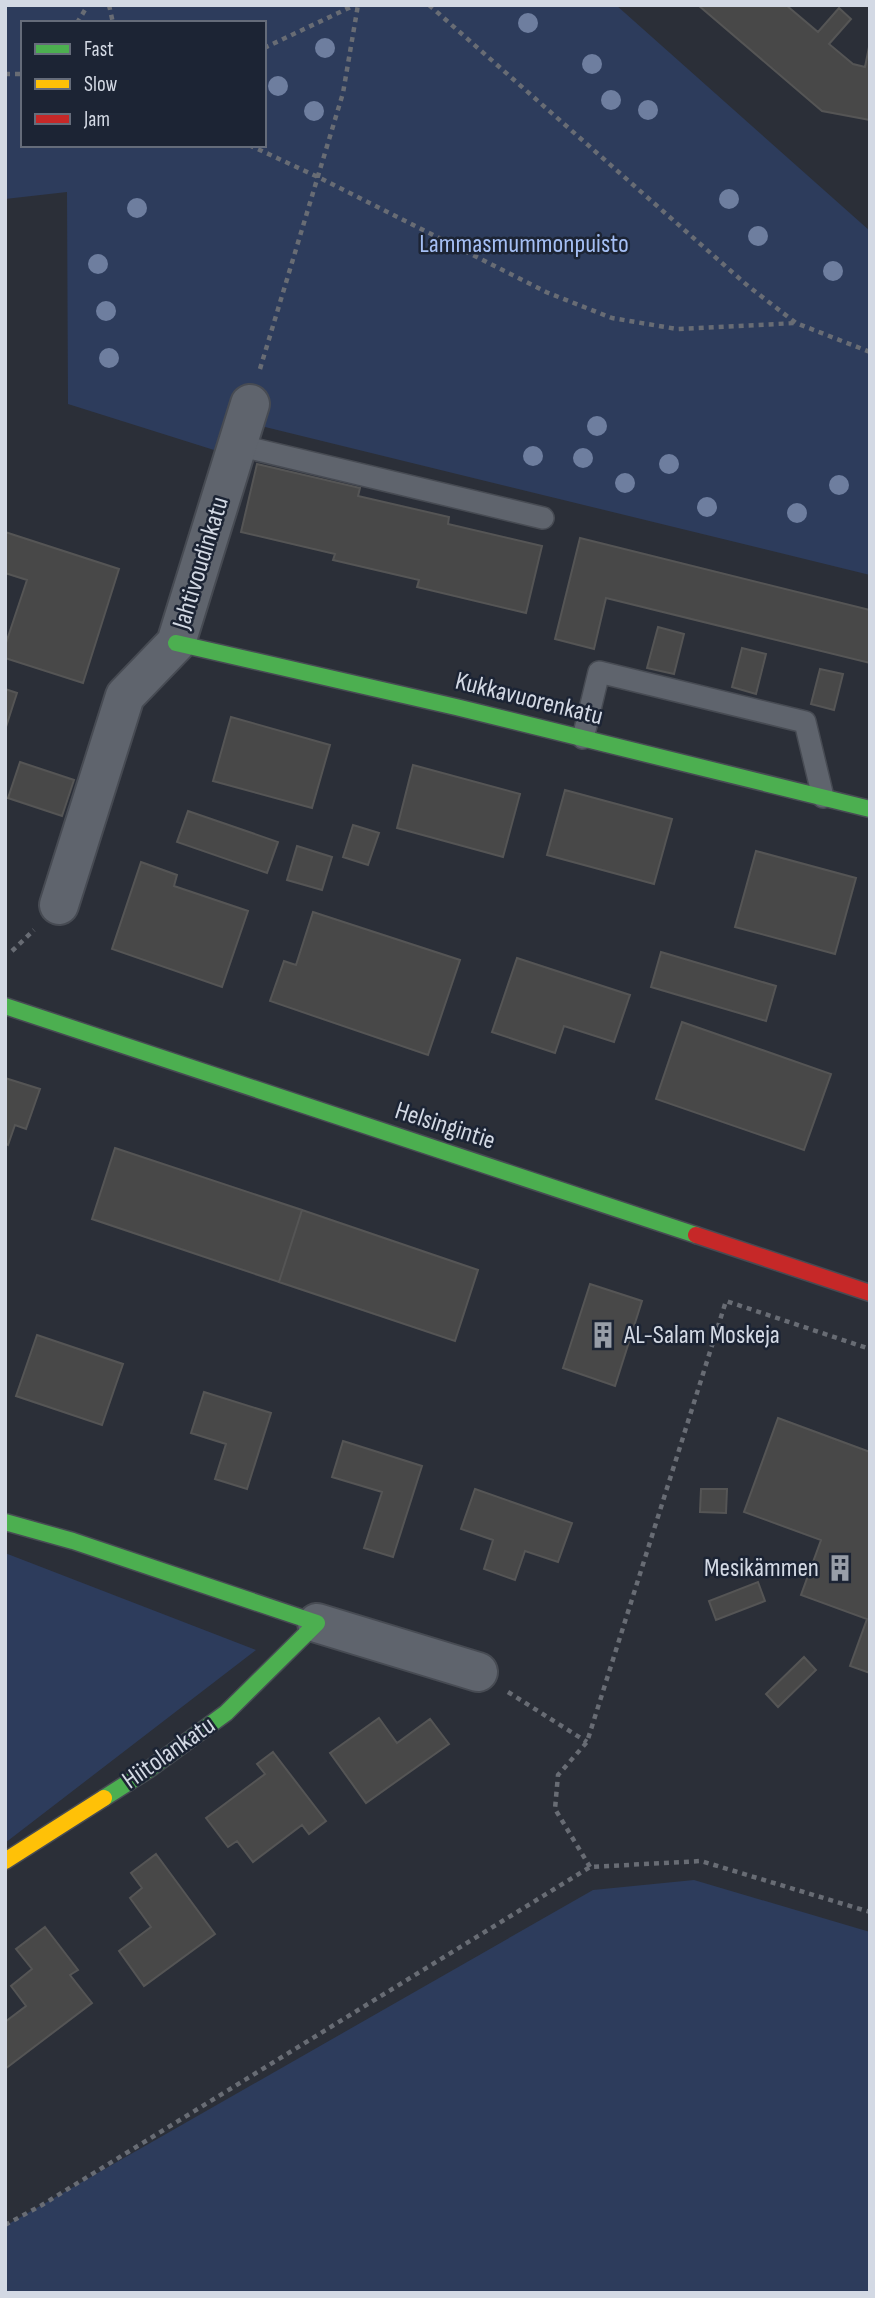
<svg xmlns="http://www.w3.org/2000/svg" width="875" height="2298" viewBox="0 0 875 2298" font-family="'Sofia Sans Condensed',sans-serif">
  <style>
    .green { fill: #2d3c5c; fill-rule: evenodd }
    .building { fill: #484848; stroke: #555; stroke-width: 2 }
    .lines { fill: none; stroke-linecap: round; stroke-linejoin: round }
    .lane-casing { stroke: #474b53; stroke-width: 24 }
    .street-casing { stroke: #474b53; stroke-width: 42 }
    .fast-casing { stroke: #474b53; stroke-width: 19 }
    .slow-casing { stroke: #474b53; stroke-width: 19 }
    .jam-casing { stroke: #474b53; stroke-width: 19 }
    .path { stroke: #686c74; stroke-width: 4.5; stroke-dasharray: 5 5; stroke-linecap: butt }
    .lane { stroke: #5f646d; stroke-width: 21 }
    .street { stroke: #5f646d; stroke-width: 38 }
    .fast { stroke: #4caf50; stroke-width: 16 }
    .slow { stroke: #ffc107; stroke-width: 16 }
    .jam { stroke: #c62828; stroke-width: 16 }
    .tree { fill: #6e7e9f }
    .labels { text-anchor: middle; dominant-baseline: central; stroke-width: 5; stroke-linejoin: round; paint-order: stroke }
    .park-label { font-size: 26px; fill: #a5bff4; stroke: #1c2434 }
    .street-label { font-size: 26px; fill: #d3d9e4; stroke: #1c2434 }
    .poi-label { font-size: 26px; fill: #d3d9e4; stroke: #1c2434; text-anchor: start }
  </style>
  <rect width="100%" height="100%" fill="#2b2f38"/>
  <path class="green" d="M5 5H616L870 231V575L261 426 249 461 68 404 67 192 5 199ZM23 23H264V145H23Z
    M5 1553 256 1650 5 1843Z
    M694 1880 870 1932V2293H5V2226L593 1890Z"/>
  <path class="building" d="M698 5H786L818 32 839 8 851 19 829 44 853 64 865 67 870 42V120L822 111Z
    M257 464 360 488 358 496 449 517 448 524 542 546 526 613 417 587 419 580 333 560 335 554 241 532Z
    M5 532 119 569 83 683 5 658V646L27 580 5 573Z
    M580 538 870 610V663L606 598 594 649 555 639Z
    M658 627 684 634 674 674 647 668Z
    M742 648 766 654 756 694 732 687Z
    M820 669 843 674 834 710 811 704Z
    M5 689 17 693 5 730Z
    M231 717 330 745 312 808 213 781Z
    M20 762 74 780 62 816 8 798Z
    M413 765 520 794 503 857 397 828Z
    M565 790 672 819 654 884 547 855Z
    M188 811 278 842 267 873 177 842Z
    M353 825 379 833 368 865 343 857Z
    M297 846 332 857 322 890 287 880Z
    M756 851 856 878 835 954 735 927Z
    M141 862 177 875 174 886 248 911 222 987 112 949Z
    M313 912 460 960 428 1055 270 1001 284 961 296 965Z
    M661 952 776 986 766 1021 651 987Z
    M517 958 630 995 614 1042 564 1026 555 1053 492 1032Z
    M682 1022 831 1074 804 1150 656 1099Z
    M5 1078 40 1089 26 1129 15 1125 8 1145 5 1143Z
    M115 1148 302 1210 279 1282 92 1219Z
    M302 1210 478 1270 455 1341 279 1282Z
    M590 1284 642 1301 615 1386 563 1368Z
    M37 1335 123 1364 102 1425 16 1396Z
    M204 1392 271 1413 247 1489 215 1479 226 1444 191 1433Z
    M778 1418 870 1452V1673L850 1666 867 1619 801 1595 821 1540 744 1512Z
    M343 1441 422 1466 393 1557 364 1548 382 1492 332 1477Z
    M475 1489 572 1523 558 1562 525 1551 515 1580 484 1569 493 1540 461 1529Z
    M701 1489H727L726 1513 700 1512Z
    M758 1582 765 1601 716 1620 709 1601Z
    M804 1657 816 1670 778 1707 766 1694Z
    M379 1718 397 1743 430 1719 449 1744 366 1803 330 1753Z
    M273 1752 326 1821 309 1834 302 1825 253 1862 237 1841 228 1847 206 1818 265 1774 257 1764Z
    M156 1854 215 1934 144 1986 119 1951 151 1927 130 1898 142 1888 131 1873Z
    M45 1927 78 1970 70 1975 92 2003 5 2069V2022L26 2006 11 1986 32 1969 16 1949Z"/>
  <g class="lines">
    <defs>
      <path id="lane" d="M237 445 543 518
        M583 738 599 672 805 722 823 797"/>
      <path id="street" d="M59 905 125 696 176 643 250 404
        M317 1623 478 1672"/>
      <path id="fast" d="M176 643 456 707 870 809
        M5 1006 696 1235
        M5 1522 73 1541 317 1623 226 1713 148 1770 104 1798"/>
      <path id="slow" d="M5 1861 104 1798"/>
      <path id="jam" d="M696 1235 870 1293"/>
    </defs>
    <use href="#lane" class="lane-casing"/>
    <use href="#street" class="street-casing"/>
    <use href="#fast" class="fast-casing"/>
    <use href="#slow" class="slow-casing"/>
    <use href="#jam" class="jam-casing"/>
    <path class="path" d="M109 5 113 23
      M429 5 748 286 796 323 870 352
      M77 23 88 5
      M264 48 355 5
      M5 74H23
      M249 145 318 177 546 292 612 318 677 329 796 323
      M260 369 343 93 358 5
      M12 951 34 930
      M508 1692 587 1742
      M590 1867 555 1809 558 1775 587 1742 726 1301 870 1349
      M5 2225 42 2205 590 1867 701 1861 870 1912"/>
    <use href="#lane" class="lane"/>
    <use href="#street" class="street"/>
    <use href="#fast" class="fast"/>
    <use href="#slow" class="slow"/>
    <use href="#jam" class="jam"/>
  </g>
  <g class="tree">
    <circle cx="528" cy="23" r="10"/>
    <circle cx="325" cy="48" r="10"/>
    <circle cx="592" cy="64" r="10"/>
    <circle cx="278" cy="86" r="10"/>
    <circle cx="611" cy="100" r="10"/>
    <circle cx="648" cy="110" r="10"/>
    <circle cx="314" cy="111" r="10"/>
    <circle cx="729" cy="199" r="10"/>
    <circle cx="137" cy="208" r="10"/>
    <circle cx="758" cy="236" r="10"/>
    <circle cx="98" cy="264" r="10"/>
    <circle cx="833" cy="271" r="10"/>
    <circle cx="106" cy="311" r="10"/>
    <circle cx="109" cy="358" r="10"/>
    <circle cx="597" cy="426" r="10"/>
    <circle cx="533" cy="456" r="10"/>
    <circle cx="583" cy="458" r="10"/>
    <circle cx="669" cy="464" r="10"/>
    <circle cx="625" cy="483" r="10"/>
    <circle cx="839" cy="485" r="10"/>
    <circle cx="707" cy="507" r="10"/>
    <circle cx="797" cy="513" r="10"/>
  </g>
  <defs>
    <symbol id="building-bare" viewBox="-9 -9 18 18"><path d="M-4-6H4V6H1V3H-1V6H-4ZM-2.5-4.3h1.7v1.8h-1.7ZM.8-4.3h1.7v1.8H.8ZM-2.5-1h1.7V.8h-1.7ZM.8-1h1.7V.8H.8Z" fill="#989ea8" stroke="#1c2434" stroke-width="2.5" paint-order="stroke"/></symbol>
  </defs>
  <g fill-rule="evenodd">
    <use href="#building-bare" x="584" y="1316" width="38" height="38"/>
    <use href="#building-bare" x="821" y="1549" width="38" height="38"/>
  </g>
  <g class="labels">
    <g class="park-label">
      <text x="524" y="244">Lammasmummonpuisto</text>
    </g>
    <g class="street-label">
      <text transform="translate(201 563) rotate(-73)">Jahtivoudinkatu</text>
      <text transform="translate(529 699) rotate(14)">Kukkavuorenkatu</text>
      <text transform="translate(445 1126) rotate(18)">Helsingintie</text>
      <text transform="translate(169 1753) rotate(-35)">Hiitolankatu</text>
    </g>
    <g class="poi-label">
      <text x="624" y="1335">AL-Salam Moskeja</text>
      <text x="819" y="1568" text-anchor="end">Mesikämmen</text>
    </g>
  </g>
  <rect width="875" height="2298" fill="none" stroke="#d3d9e4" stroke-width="14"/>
  <rect x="21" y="21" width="245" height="126" fill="#1c2434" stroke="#656c7a" stroke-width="2"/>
  <rect x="35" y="44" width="35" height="10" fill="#4caf50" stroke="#656c7a" stroke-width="2"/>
  <text x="84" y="56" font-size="21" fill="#d3d9e4">Fast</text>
  <rect x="35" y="79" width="35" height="10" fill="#ffc107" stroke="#656c7a" stroke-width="2"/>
  <text x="84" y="91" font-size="21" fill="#d3d9e4">Slow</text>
  <rect x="35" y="114" width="35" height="10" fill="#c62828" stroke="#656c7a" stroke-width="2"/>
  <text x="84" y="126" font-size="21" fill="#d3d9e4">Jam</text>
</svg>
